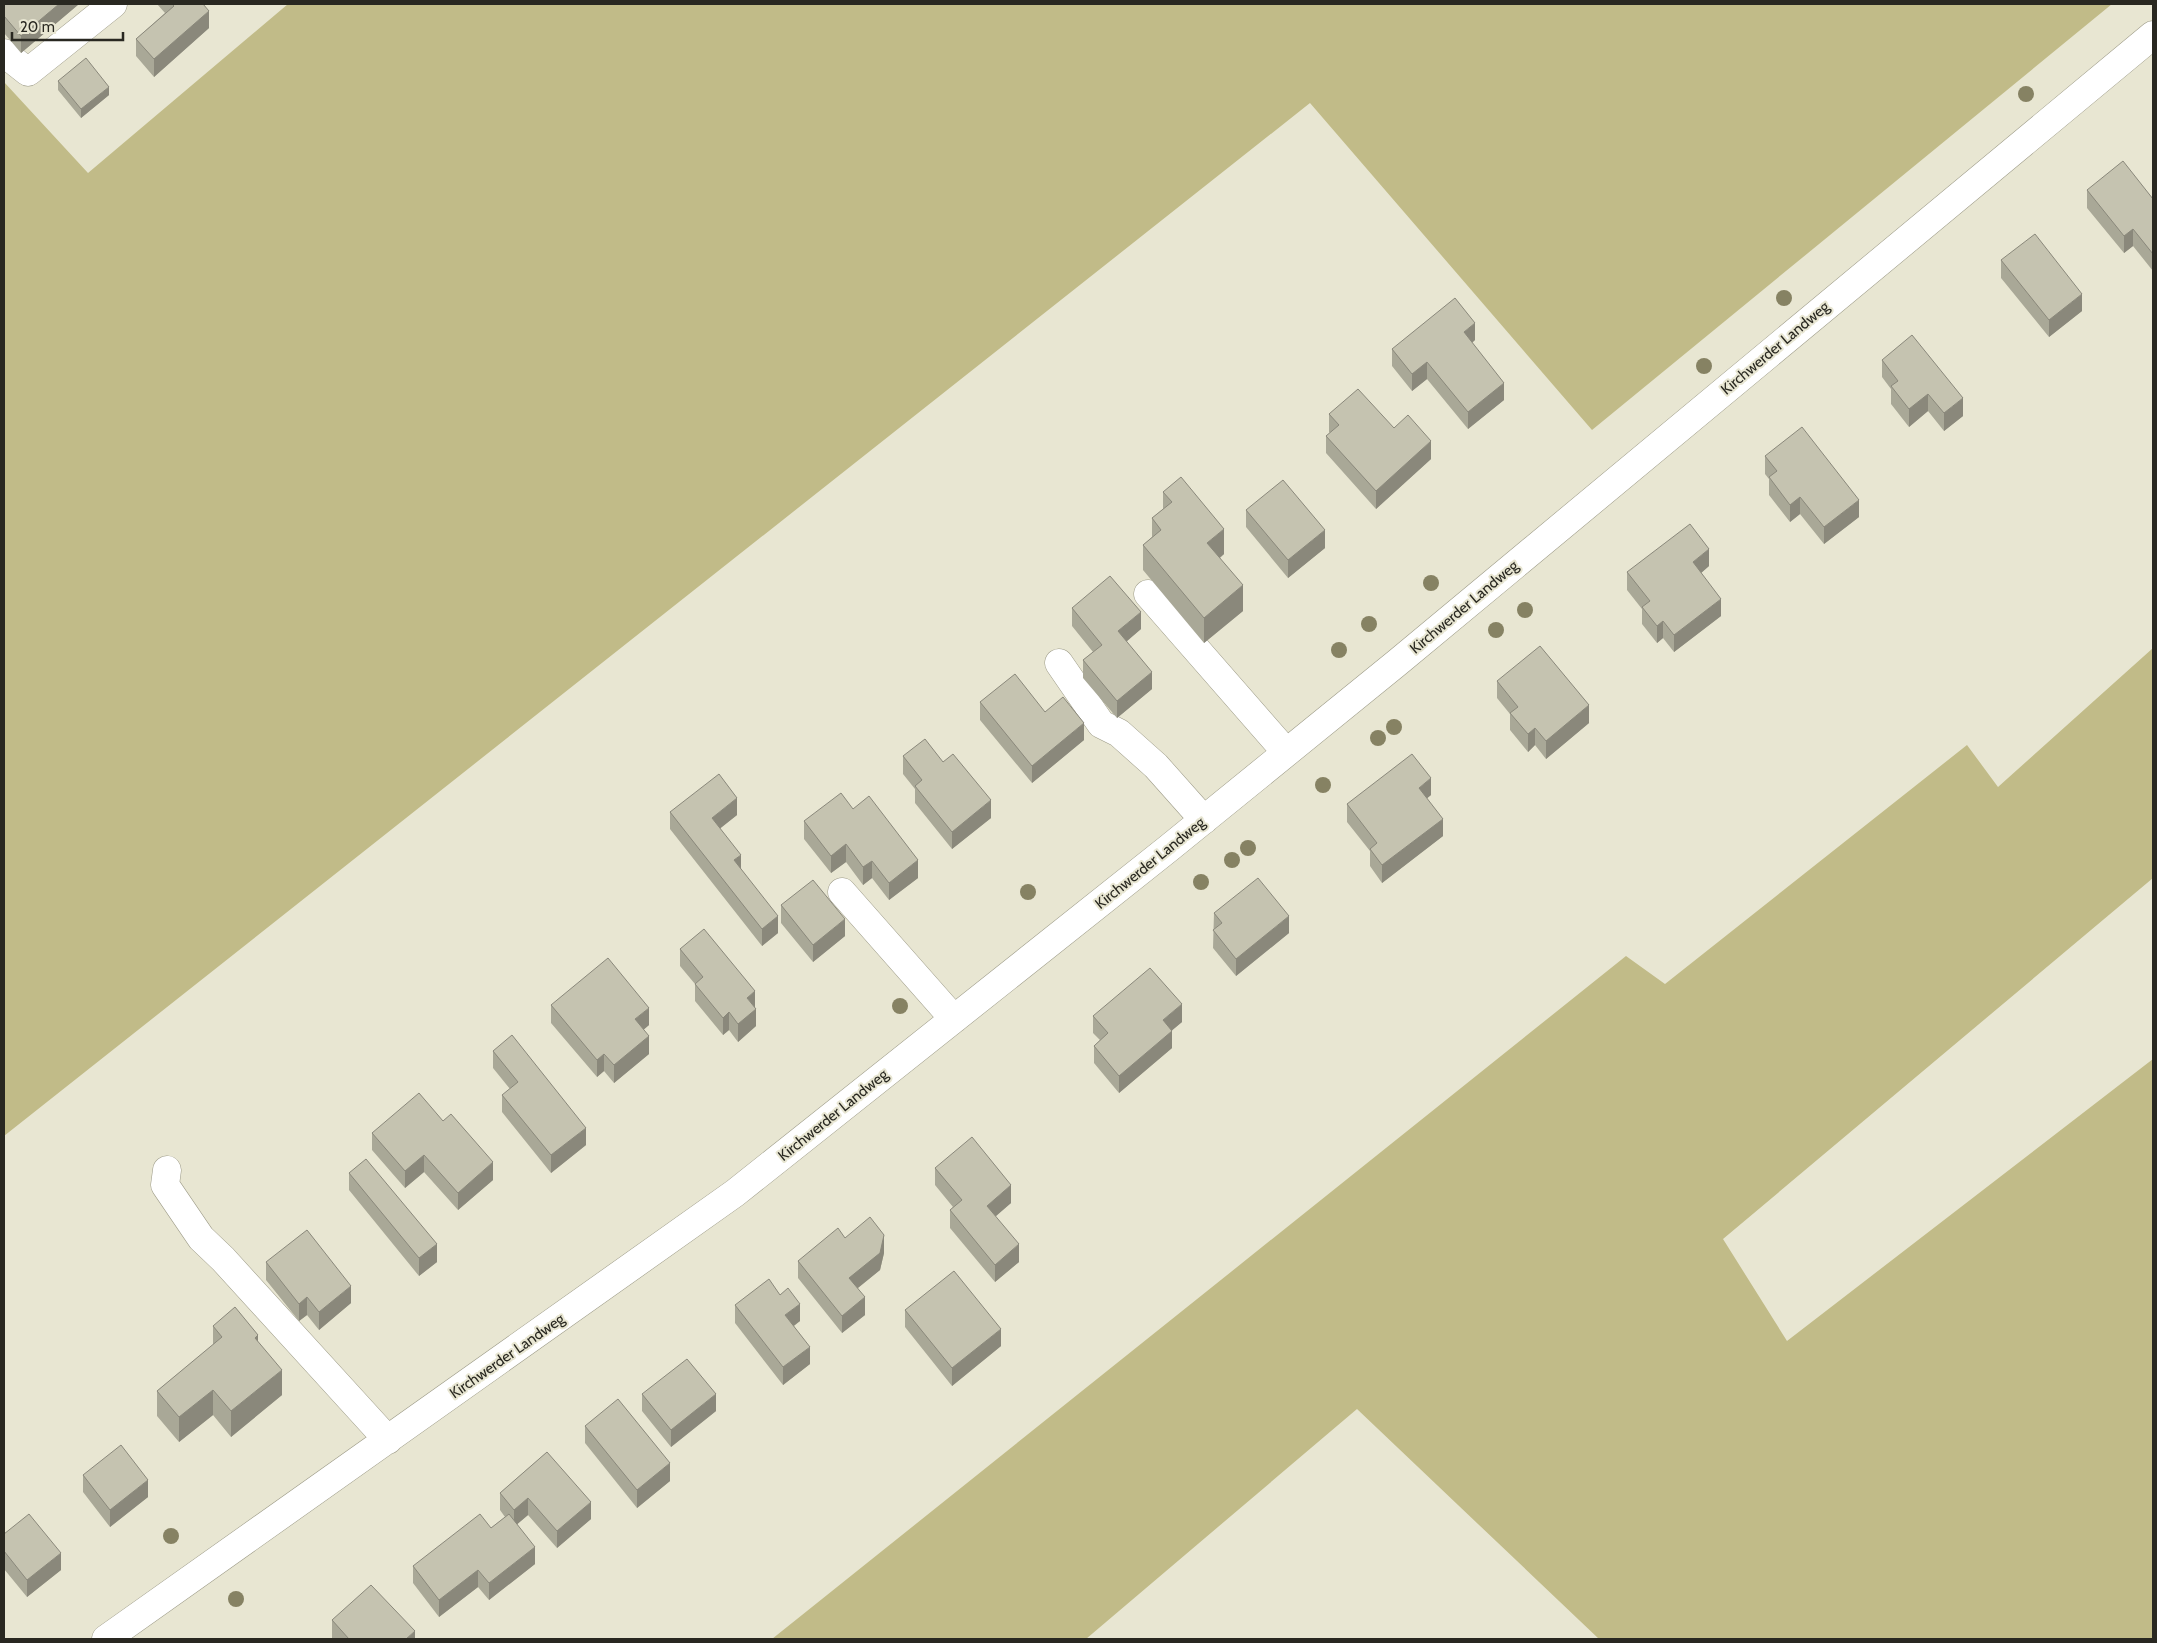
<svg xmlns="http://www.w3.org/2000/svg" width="2157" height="1643" viewBox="0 0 2157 1643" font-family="Cabin,sans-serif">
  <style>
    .green { fill: #c1bb88 }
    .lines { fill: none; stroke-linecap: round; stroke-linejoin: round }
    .minor-casing { stroke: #9d9b88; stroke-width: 29 }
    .minor { stroke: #fff; stroke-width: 28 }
    .tree { fill: #868263 }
    .wall { fill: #a9a897 }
    .shaded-wall { fill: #8a887b }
    .building { fill: #c5c3b0; stroke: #8a887b }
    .labels { text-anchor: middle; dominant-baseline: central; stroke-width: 4; stroke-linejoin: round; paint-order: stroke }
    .street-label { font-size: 15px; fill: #292821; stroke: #e8e6d2 }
  </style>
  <rect width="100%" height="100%" fill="#e8e6d2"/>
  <path class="green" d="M288 4H2112L1592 430 1310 103 4 1136V82L88 173Z
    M2153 648V878L1723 1239 1787 1341 2153 1059V1639H1599L1357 1409 1086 1639H772L1626 956 1665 984 1967 745 1998 787Z"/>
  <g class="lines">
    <defs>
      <path id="minor" d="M4 53 28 72 113 4
        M1148 594 1286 752
        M1059 663 1101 724 1119 733 1156 766 1204 820
        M842 892 954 1019
        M167 1170 165 1185 201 1238 223 1259 388 1440
        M106 1639 735 1193 1169 848 1398 662 2153 35"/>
    </defs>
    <use href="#minor" class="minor-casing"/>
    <use href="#minor" class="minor"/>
  </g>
  <g class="tree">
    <circle cx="2026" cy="94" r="8"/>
    <circle cx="1784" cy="298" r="8"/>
    <circle cx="1704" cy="366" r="8"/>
    <circle cx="1431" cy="583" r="8"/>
    <circle cx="1525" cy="610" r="8"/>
    <circle cx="1369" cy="624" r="8"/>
    <circle cx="1496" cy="630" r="8"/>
    <circle cx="1339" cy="650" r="8"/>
    <circle cx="1394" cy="727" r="8"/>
    <circle cx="1378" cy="738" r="8"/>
    <circle cx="1323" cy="785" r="8"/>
    <circle cx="1248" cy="848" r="8"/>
    <circle cx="1232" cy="860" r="8"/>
    <circle cx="1201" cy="882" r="8"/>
    <circle cx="1028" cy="892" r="8"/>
    <circle cx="900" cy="1006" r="8"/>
    <circle cx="171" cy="1536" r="8"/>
    <circle cx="236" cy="1599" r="8"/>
  </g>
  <path class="wall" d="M4 4H79L21 53 4 33Z
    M157 4H203L209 28 154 77 136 56V39L165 13Z
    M58 81 109 95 81 118 58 90Z
    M2087 190 2153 199V271L2133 246 2124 253 2087 208Z
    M2001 260 2082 311 2049 337 2001 278Z
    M1475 340 1472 343 1504 400 1468 429 1427 379 1412 391 1392 366V349Z
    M1882 360 1963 416 1944 431 1928 411 1909 427 1891 404V389L1882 377Z
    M1329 414 1394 428 1431 459 1376 509 1326 453V436L1330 433 1329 432Z
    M1765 456 1859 517 1824 544 1800 514 1790 522 1769 495V479L1765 474Z
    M1163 492 1224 554 1220 558 1243 611 1204 643 1143 570V545L1152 537V518L1163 509Z
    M1246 510 1325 548 1288 578 1246 527Z
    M1709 566 1701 573 1721 616 1674 652 1663 638 1657 643 1642 624V609L1627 590V572Z
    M1072 608 1141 629 1126 641 1152 689 1117 718 1083 678V660L1093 652 1072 626Z
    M1497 681 1589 723 1546 759 1535 745 1528 752 1510 730V714L1497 698Z
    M980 702 1045 712 1084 740 1032 783 980 720Z
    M903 756 943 762 991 818 952 849 915 803V789L903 774Z
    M1431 795 1427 798 1443 836 1382 883 1370 866V851L1347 822V804Z
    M853 809 918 878 889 900 872 878 863 885 846 862 831 873 804 839V821Z
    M670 812 737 815 720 828 741 869 778 933 762 946 670 829Z
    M781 905 845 936 813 962 781 923Z
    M1214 913 1289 933 1236 976 1213 948Z
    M680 949 755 1007 756 1026 738 1042 729 1030 723 1035 695 1001V984L680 966Z
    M551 1005 649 1025 643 1030 649 1054 614 1083 604 1071 597 1077 551 1023Z
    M1093 1016 1182 1022 1172 1030V1048L1119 1093 1094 1063V1046L1100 1040 1093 1033Z
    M493 1051 586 1145 551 1173 502 1112V1095L510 1089 493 1068Z
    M372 1133 493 1180 458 1210 424 1172 405 1188 372 1150Z
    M935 1168 1011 1203 995 1216 1019 1262 995 1282 950 1228V1210L953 1207 935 1185Z
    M349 1173 437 1262 419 1276 349 1190Z
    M845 1238 884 1253 880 1270 858 1288 865 1315 842 1333 798 1278V1261Z
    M266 1262 351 1303 319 1330 307 1315 299 1321 266 1280Z
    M735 1305 800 1321 794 1326 810 1364 783 1385 735 1323Z
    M905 1310 1001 1346 952 1386 905 1327Z
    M213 1326 258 1342 282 1395 231 1437 213 1415 179 1442 157 1416V1391L213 1345Z
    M642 1394 716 1411 671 1447 642 1411Z
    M585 1426 670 1481 637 1508 585 1443Z
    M547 1452 591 1519 557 1548 528 1515 517 1524 535 1564 489 1600 478 1587 439 1617 413 1583V1566L491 1528 505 1517 500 1510V1493Z
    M83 1475 148 1497 110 1527 83 1492Z
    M4 1534 61 1570 27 1597 4 1569Z
    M332 1620 415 1639H333L332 1638Z"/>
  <path class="shaded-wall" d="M59 4H79L21 53V36Z
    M209 11V28L154 77V59Z
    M109 87V95L81 118V109Z
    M2133 229V246L2124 253V236Z
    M2082 294V311L2049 337V320Z
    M1475 323V340L1464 349V332Z
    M1427 362V379L1412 391V374Z
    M1504 383V400L1468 429V412Z
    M1928 394V411L1909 427V409Z
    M1963 398V416L1944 431V413Z
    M1431 441V459L1376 509V491Z
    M1800 497V514L1790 522V505Z
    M1859 500V517L1824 544V527Z
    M1224 529V554L1207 568V543Z
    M1325 530V548L1288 578V560Z
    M1709 549V566L1693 580V562Z
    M1243 585V611L1204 643V618Z
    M1721 599V616L1674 652V635Z
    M1141 612V629L1118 649V631Z
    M1663 621V638L1657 643V626Z
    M1152 672V689L1117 718V701Z
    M1589 705V723L1546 759V741Z
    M1084 723V740L1032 783V766Z
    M1535 728V745L1528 752V734Z
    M1431 778V795L1419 805V788Z
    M737 798V815L712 835V818Z
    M991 800V818L952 849V832Z
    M1443 819V836L1382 883V865Z
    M846 844V862L831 873V856Z
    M741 855V872L734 860Z
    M918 860V878L889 900V883Z
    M872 861V878L863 885V867Z
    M778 916V933L762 946V929Z
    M1289 916V933L1236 976V959Z
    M845 919V936L813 962V945Z
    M755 991V1008L747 998Z
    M1182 1004V1022L1163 1038V1020Z
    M649 1008V1025L635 1037V1019Z
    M756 1009V1026L738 1042V1024Z
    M729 1012V1030L723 1035V1018Z
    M1172 1031V1048L1119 1093V1076Z
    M649 1036V1054L614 1083V1065Z
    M604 1054V1071L597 1077V1060Z
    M586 1128V1145L551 1173V1155Z
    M424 1155V1172L405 1188V1171Z
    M493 1162V1180L458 1210V1193Z
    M1011 1185V1203L987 1224V1206Z
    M884 1235V1253L880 1270 849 1295V1278Z
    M437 1244V1262L419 1276V1258Z
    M1019 1244V1262L995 1282V1265Z
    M351 1286V1303L319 1330V1312Z
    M307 1297V1315L299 1321V1304Z
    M865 1297V1315L842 1333V1316Z
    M800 1304V1321L785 1332V1315Z
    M1001 1329V1346L952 1386V1368Z
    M258 1335V1361L255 1338Z
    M810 1347V1364L783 1385V1367Z
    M282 1370V1395L231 1437V1411Z
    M213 1390V1415L179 1442V1417Z
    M716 1394V1411L671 1447V1430Z
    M670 1463V1481L637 1508V1490Z
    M148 1480V1497L110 1527V1510Z
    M528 1498V1515L514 1527V1510Z
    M591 1502V1519L557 1548V1531Z
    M535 1547V1564L489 1600V1583Z
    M61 1553V1570L27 1597V1580Z
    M478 1570V1587L439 1617V1600Z
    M415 1631V1639H406Z"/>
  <path class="building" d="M4 4H59L21 36 4 16Z
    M172 4H203L209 11 154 59 136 39 174 6Z
    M86 58 109 87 81 109 58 81Z
    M2123 161 2153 199V254L2133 229 2124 236 2087 190Z
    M2035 234 2082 294 2049 320 2001 260Z
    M1455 298 1475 323 1464 332 1504 383 1468 412 1427 362 1412 374 1392 349Z
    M1912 335 1963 398 1944 413 1928 394 1909 409 1891 386 1898 381 1882 360Z
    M1358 389 1394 428 1408 415 1431 441 1376 491 1326 436 1339 425 1329 414Z
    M1802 427 1859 500 1824 527 1800 497 1790 505 1769 477 1777 471 1765 456Z
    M1181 477 1224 529 1207 543 1243 585 1204 618 1143 545 1161 530 1152 518 1172 502 1163 492Z
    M1283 480 1325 530 1288 560 1246 510Z
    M1690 524 1709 549 1693 562 1721 599 1674 635 1663 621 1657 626 1642 607 1650 601 1627 572Z
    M1110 576 1141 612 1118 631 1152 672 1117 701 1083 660 1102 645 1072 608Z
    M1540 646 1589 705 1546 741 1535 728 1528 734 1510 713 1518 707 1497 681Z
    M1015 674 1045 712 1063 697 1084 723 1032 766 980 702Z
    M925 739 943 762 953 754 991 800 952 832 915 786 922 780 903 756Z
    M1412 754 1431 778 1419 788 1443 819 1382 865 1370 849 1377 843 1347 804Z
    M719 774 737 798 712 818 741 855 734 860 778 916 762 929 670 812Z
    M841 793 853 809 869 796 918 860 889 883 872 861 863 867 846 844 831 856 804 821Z
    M1258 878 1289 916 1236 959 1213 930 1222 923 1214 913Z
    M813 880 845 919 813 945 781 905Z
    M704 929 755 991 747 998 756 1009 738 1024 729 1012 723 1018 695 984 703 977 680 949Z
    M608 958 649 1008 635 1019 649 1036 614 1065 604 1054 597 1060 551 1005Z
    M1150 968 1182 1004 1163 1020 1172 1031 1119 1076 1094 1046 1108 1033 1093 1016Z
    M512 1035 586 1128 551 1155 502 1095 518 1082 493 1051Z
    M419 1093 443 1121 451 1114 493 1162 458 1193 424 1155 405 1171 372 1133Z
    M972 1137 1011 1185 987 1206 1019 1244 995 1265 950 1210 962 1200 935 1168Z
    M366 1159 437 1244 419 1258 349 1173Z
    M870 1217 884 1235 880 1253 849 1278 865 1297 842 1316 798 1261 838 1228 845 1238Z
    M307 1230 351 1286 319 1312 307 1297 299 1304 266 1262Z
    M954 1271 1001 1329 952 1368 905 1310Z
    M769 1279 780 1295 788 1288 800 1304 785 1315 810 1347 783 1367 735 1305Z
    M235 1307 258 1335 255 1338 282 1370 231 1411 213 1390 179 1417 157 1391 222 1337 213 1326Z
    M687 1359 716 1394 671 1430 642 1394Z
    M618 1399 670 1463 637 1490 585 1426Z
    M121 1445 148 1480 110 1510 83 1475Z
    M547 1452 591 1502 557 1531 528 1498 514 1510 500 1493Z
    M29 1514 61 1553 27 1580 4 1551V1534Z
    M480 1514 491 1528 509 1514 535 1547 489 1583 478 1570 439 1600 413 1566Z
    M371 1585 415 1631 406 1639H349L332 1620Z"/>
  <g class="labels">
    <g class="street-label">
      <text transform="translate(1775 348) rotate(-40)">Kirchwerder Landweg</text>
      <text transform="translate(1464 607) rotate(-40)">Kirchwerder Landweg</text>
      <text transform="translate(1150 863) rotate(-39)">Kirchwerder Landweg</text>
      <text transform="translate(833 1115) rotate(-39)">Kirchwerder Landweg</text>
      <text transform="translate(507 1356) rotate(-35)">Kirchwerder Landweg</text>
    </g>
  </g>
  <rect width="2157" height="1643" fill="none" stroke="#292821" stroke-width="10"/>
  <path d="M12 32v8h111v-8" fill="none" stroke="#292821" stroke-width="2.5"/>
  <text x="20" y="32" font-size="15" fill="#292821" stroke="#e8e6d2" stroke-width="4" paint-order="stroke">20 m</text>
</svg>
